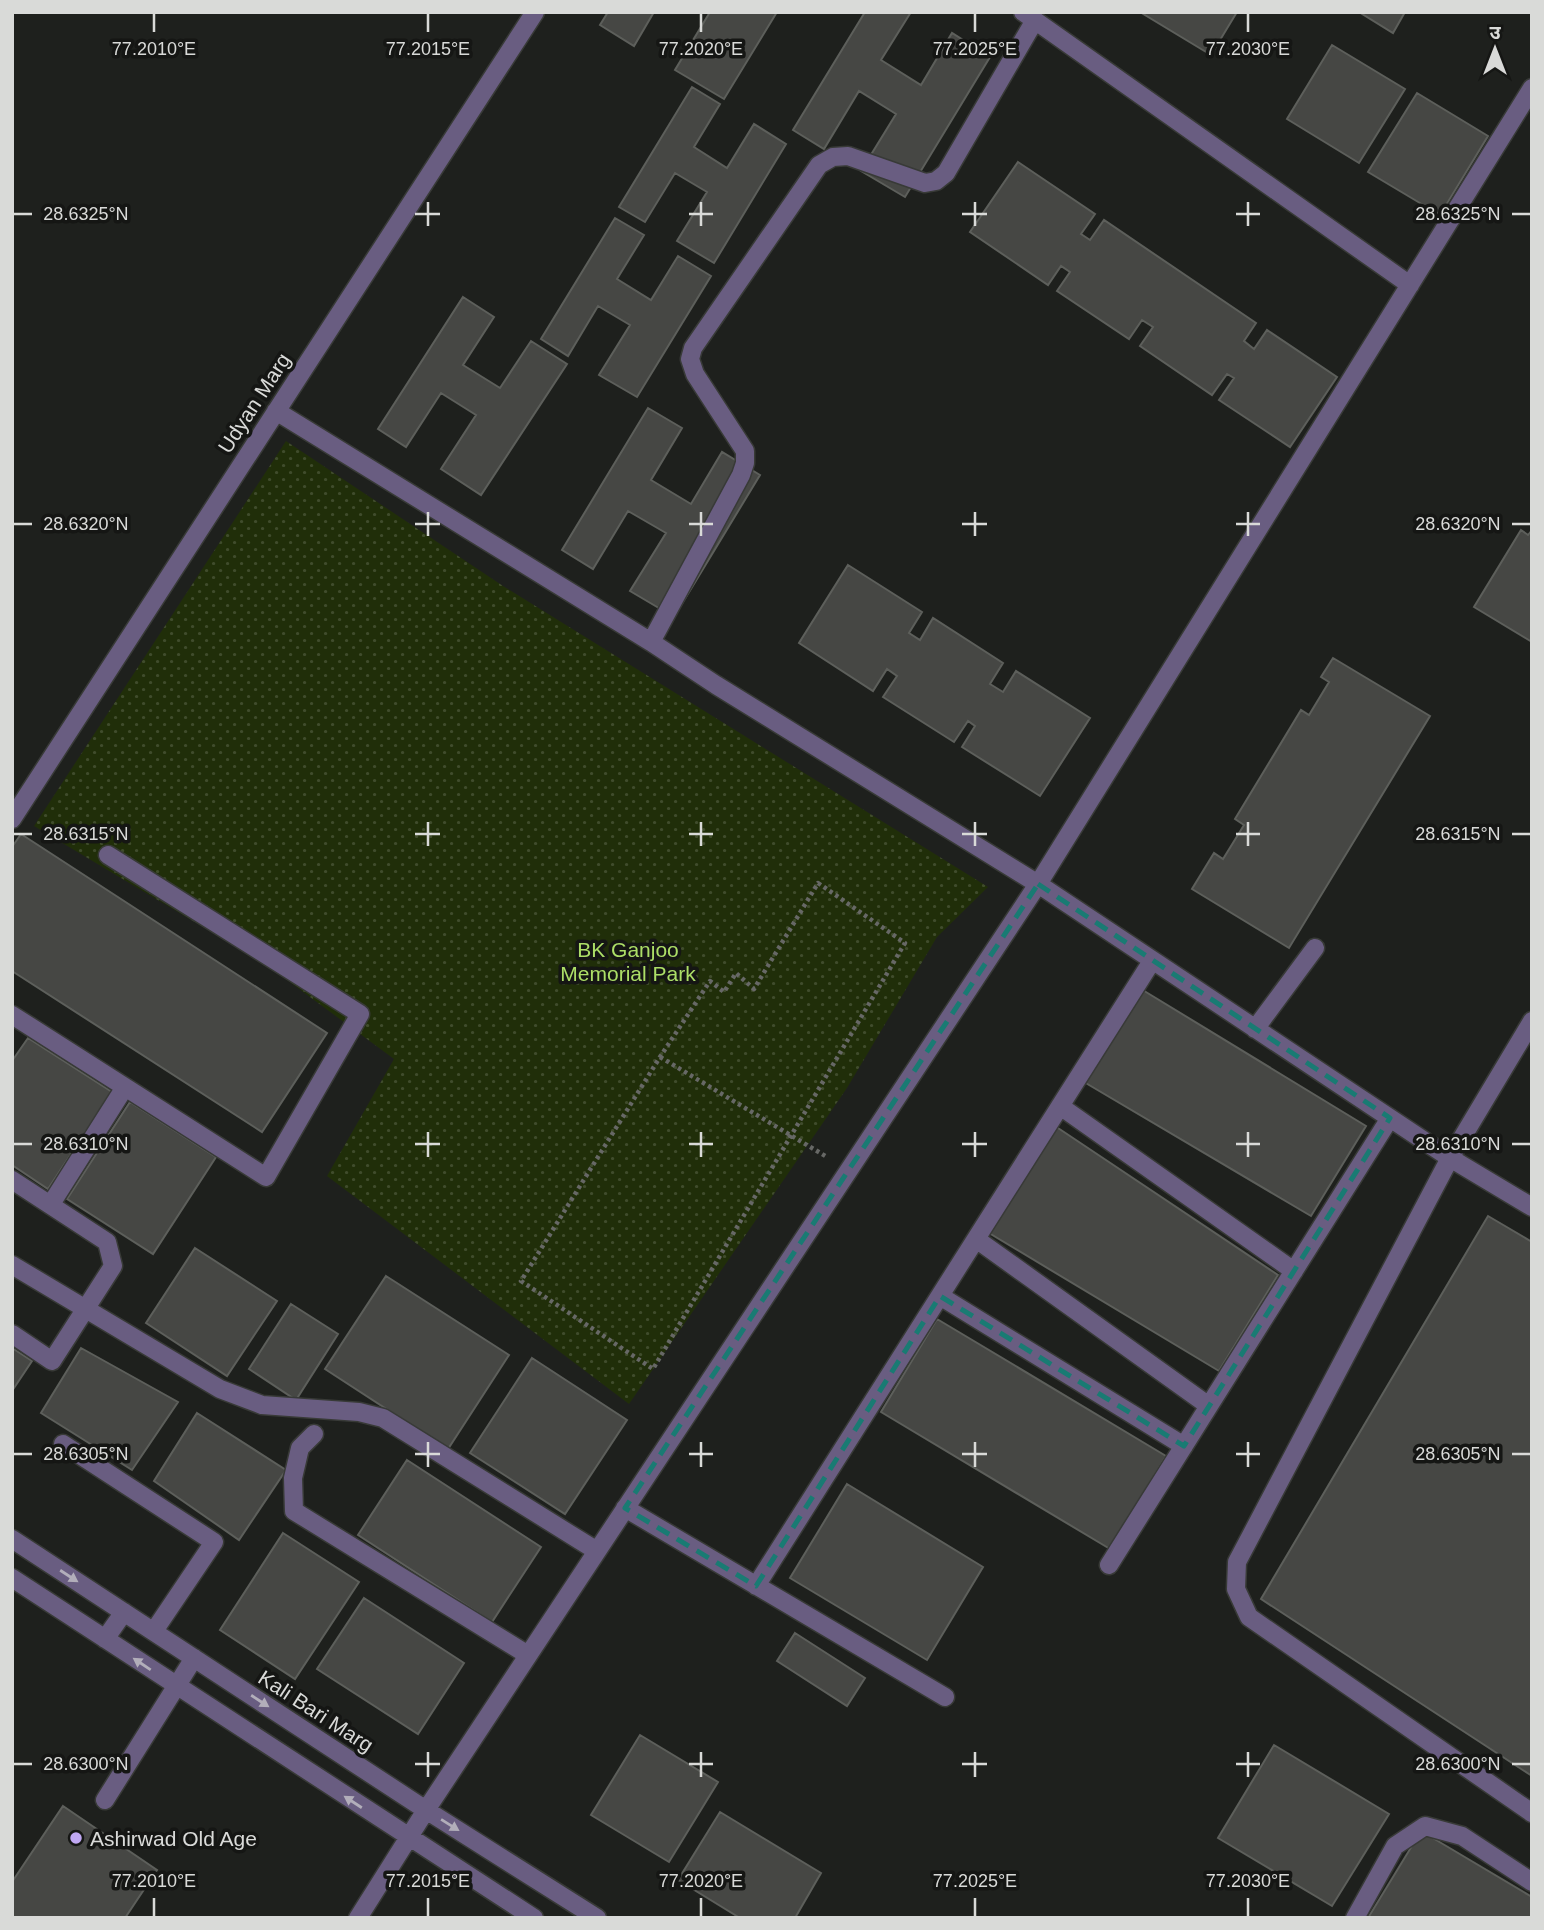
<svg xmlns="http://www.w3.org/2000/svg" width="1544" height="1930" viewBox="0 0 1544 1930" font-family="Helvetica,'Noto Sans Devanagari',sans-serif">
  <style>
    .park { fill: url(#park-dots) }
    .building { fill: #464744; stroke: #5d5f5b; stroke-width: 2 }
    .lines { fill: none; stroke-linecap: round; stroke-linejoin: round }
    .minor-casing { stroke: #383a37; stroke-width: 21 }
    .path { stroke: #676866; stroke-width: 4.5; stroke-dasharray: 3.5 3.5; stroke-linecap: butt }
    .minor { stroke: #695d81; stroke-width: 18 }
    .oneway { fill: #b2aeba }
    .marked { fill: none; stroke: #197b73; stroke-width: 5; stroke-dasharray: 14 9; stroke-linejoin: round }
    .ticks { fill: none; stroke: #d9dad8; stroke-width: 2.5 }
    .poi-dot { fill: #c0a8f3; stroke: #151614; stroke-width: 2.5 }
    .labels { text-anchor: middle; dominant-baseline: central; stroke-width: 7; stroke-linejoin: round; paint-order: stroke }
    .street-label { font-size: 21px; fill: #d9dad8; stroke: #151614 }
    .park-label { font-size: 21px; fill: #acde67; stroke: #151614 }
    .poi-label { font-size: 21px; fill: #d9dad8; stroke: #151614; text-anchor: start }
    .ticks-label { font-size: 18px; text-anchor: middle; fill: #d9dad8; stroke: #151614; stroke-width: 7; stroke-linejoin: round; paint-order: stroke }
  </style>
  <defs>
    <pattern id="park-dots" width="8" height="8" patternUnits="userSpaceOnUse" patternTransform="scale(1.75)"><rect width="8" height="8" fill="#202e09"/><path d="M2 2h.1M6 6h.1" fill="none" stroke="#404c2c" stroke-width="1.8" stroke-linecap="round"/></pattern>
  </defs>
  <rect width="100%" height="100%" fill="#1e201d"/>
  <path class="park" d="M286 441 503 586 988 887 937 937 847 1088 629 1404 327 1176 394 1059 268 966 34 826Z"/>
  <path class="building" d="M608 12H654L634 46 600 25Z
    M710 12H777L724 99 675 70Z
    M865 12H911L881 60 921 85 952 33 990 57 905 197 861 171 896 114 859 91 824 149 793 130Z
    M1140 12H1237L1211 55Z
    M1359 12H1405L1393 33Z
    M1332 45 1405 89 1359 163 1287 119Z
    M692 87 720 104 694 147 727 168 754 124 786 144 714 263 677 241 707 192 675 173 645 222 619 207Z
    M1417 93 1488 136 1440 215 1368 172Z
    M1018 162 1095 214 1081 234 1090 240 1104 220 1256 323 1244 341 1254 349 1267 330 1337 377 1290 447 1219 400 1234 378 1227 374 1212 395 1140 346 1153 327 1142 320 1129 339 1057 291 1070 272 1061 266 1048 285 970 232Z
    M615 218 644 235 617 279 651 300 678 256 711 276 637 397 599 375 630 325 598 306 568 356 541 339Z
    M463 297 494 317 463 365 500 388 531 341 567 364 481 495 441 469 476 415 441 393 406 447 378 429Z
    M648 408 682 428 651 480 691 504 722 452 760 475 674 617 630 591 666 533 628 511 593 569 562 550Z
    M1521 530 1528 535 1532 530V642L1474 607Z
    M848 565 922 612 909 633 920 640 933 618 1003 663 990 684 1003 692 1016 671 1090 718 1040 796 962 747 975 726 968 721 954 742 883 697 897 676 887 669 873 691 799 643Z
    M1333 658 1430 716 1289 948 1192 889 1214 853 1223 859 1244 825 1235 819 1301 710 1309 715 1329 682 1321 677Z
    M21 834 327 1033 262 1132 12 971V847Z
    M1141 989 1366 1126 1311 1216 1084 1082Z
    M28 1038 112 1092 48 1189 12 1165V1061Z
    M130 1102 216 1157 153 1254 67 1199Z
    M1055 1126 1278 1275 1219 1371 989 1233Z
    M1488 1216 1532 1242V1776L1261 1599Z
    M195 1248 277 1301 227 1376 146 1323Z
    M386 1276 509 1355 448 1449 325 1369Z
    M291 1304 338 1334 296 1400 249 1369Z
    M937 1319 1166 1456 1110 1549 881 1412Z
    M12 1348 32 1361 12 1391Z
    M81 1348 178 1402 132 1470 41 1413Z
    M532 1358 627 1420 565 1514 470 1453Z
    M197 1413 286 1470 239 1540 154 1481Z
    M407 1460 541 1547 492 1622 358 1535Z
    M847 1484 983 1567 927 1660 790 1578Z
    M283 1533 359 1582 295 1679 220 1630Z
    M364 1598 464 1663 418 1734 317 1669Z
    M795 1633 865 1678 847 1706 777 1661Z
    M640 1735 718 1782 669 1862 591 1815Z
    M1274 1745 1389 1814 1332 1906 1218 1838Z
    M63 1806 157 1870 125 1918H12V1882Z
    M720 1812 821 1873 795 1918H740L678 1880Z
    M1421 1831 1532 1897V1918H1368Z"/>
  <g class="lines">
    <defs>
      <path id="minor" d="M1023 12 1410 285
        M276 411 651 642 716 685 1038 884 1450 1158 1532 1207
        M651 642 741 475 745 463V451L695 374 690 359 693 348 819 165 833 157 848 156 925 183 936 181 946 173 1035 20
        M12 819 535 12
        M12 1015 266 1177 360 1014 108 855
        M1532 1021 1450 1158 1237 1562 1236 1589 1249 1617 1532 1813
        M1255 1029 1315 948
        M1060 1106 1294 1271
        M12 1180 107 1242 113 1266 52 1361 12 1334
        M51 1204 125 1087
        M976 1239 1209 1406
        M12 1265 220 1389 262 1405 359 1412 383 1418 597 1551
        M940 1296 1184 1446
        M314 1434 300 1448 293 1478 294 1511 528 1655
        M63 1444 214 1542 154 1631
        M625 1508 945 1697
        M12 1539 426 1810 597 1918
        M1109 1565 1390 1118
        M12 1578 534 1918
        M756 1586 1152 961
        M105 1639 124 1612
        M105 1800 194 1658
        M358 1918 426 1810 1038 884 1532 88
        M1355 1918 1395 1846 1425 1826 1462 1836 1532 1882"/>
    </defs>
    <use href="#minor" class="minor-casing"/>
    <path class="path" d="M818 883 905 943 653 1369 521 1281 660 1057 710 981 724 992 736 973 754 989Z
      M660 1057 827 1157"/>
    <use href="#minor" class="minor"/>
  </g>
  <defs><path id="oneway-solid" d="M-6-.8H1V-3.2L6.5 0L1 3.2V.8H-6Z" transform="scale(1.75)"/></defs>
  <g class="oneway">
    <use href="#oneway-solid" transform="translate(69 1576) rotate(33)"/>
    <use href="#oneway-solid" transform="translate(142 1664) rotate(-146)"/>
    <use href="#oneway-solid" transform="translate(260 1701) rotate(33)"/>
    <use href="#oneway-solid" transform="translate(353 1802) rotate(-147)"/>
    <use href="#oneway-solid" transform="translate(450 1825) rotate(32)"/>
  </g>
  <path class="marked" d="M1038 884 1390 1118 1184 1446 940 1296 756 1586 625 1508Z"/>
  <path class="ticks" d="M154 14V32M428 14V32M701 14V32M975 14V32M1248 14V32M428 202V226M701 202V226M975 202V226M1248 202V226M14 214H32M415 214H440M689 214H713M962 214H987M1236 214H1260M1512 214H1530M428 512V536M701 512V536M975 512V536M1248 512V536M14 524H32M415 524H440M689 524H713M962 524H987M1236 524H1260M1512 524H1530M428 822V846M701 822V846M975 822V846M1248 822V846M14 834H32M415 834H440M689 834H713M962 834H987M1236 834H1260M1512 834H1530M428 1132V1157M701 1132V1157M975 1132V1157M1248 1132V1157M14 1144H32M415 1144H440M689 1144H713M962 1144H987M1236 1144H1260M1512 1144H1530M428 1442V1467M701 1442V1467M975 1442V1467M1248 1442V1467M14 1454H32M415 1454H440M689 1454H713M962 1454H987M1236 1454H1260M1512 1454H1530M428 1752V1777M701 1752V1777M975 1752V1777M1248 1752V1777M14 1764H32M415 1764H440M689 1764H713M962 1764H987M1236 1764H1260M1512 1764H1530M154 1898V1916M428 1898V1916M701 1898V1916M975 1898V1916M1248 1898V1916"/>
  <circle class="poi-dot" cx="76" cy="1838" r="7"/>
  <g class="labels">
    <g class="street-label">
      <text transform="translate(254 403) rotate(-57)">Udyan Marg</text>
      <text transform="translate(316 1711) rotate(33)">Kali Bari Marg</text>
    </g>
    <g class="park-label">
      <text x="628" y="949">BK Ganjoo<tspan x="628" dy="24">Memorial Park</tspan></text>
    </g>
    <g class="poi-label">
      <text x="90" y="1838">Ashirwad Old Age</text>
    </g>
  </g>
  <g class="ticks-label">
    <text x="154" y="55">77.2010°E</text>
    <text x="428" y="55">77.2015°E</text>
    <text x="701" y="55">77.2020°E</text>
    <text x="975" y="55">77.2025°E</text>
    <text x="1248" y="55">77.2030°E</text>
    <text x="86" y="220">28.6325°N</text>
    <text x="1458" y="220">28.6325°N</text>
    <text x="86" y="530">28.6320°N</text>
    <text x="1458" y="530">28.6320°N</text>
    <text x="86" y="840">28.6315°N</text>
    <text x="1458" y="840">28.6315°N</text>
    <text x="86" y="1150">28.6310°N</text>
    <text x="1458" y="1150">28.6310°N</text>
    <text x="86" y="1460">28.6305°N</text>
    <text x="1458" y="1460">28.6305°N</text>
    <text x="86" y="1770">28.6300°N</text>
    <text x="1458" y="1770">28.6300°N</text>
    <text x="154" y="1887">77.2010°E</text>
    <text x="428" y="1887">77.2015°E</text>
    <text x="701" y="1887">77.2020°E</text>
    <text x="975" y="1887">77.2025°E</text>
    <text x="1248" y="1887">77.2030°E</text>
  </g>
  <rect width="1544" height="1930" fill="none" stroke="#d9dad8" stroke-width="28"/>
  <g transform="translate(1495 49)" stroke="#151614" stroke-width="5" paint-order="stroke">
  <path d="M0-5L12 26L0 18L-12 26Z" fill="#d9dad8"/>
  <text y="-10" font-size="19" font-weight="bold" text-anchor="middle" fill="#d9dad8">उ</text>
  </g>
</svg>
